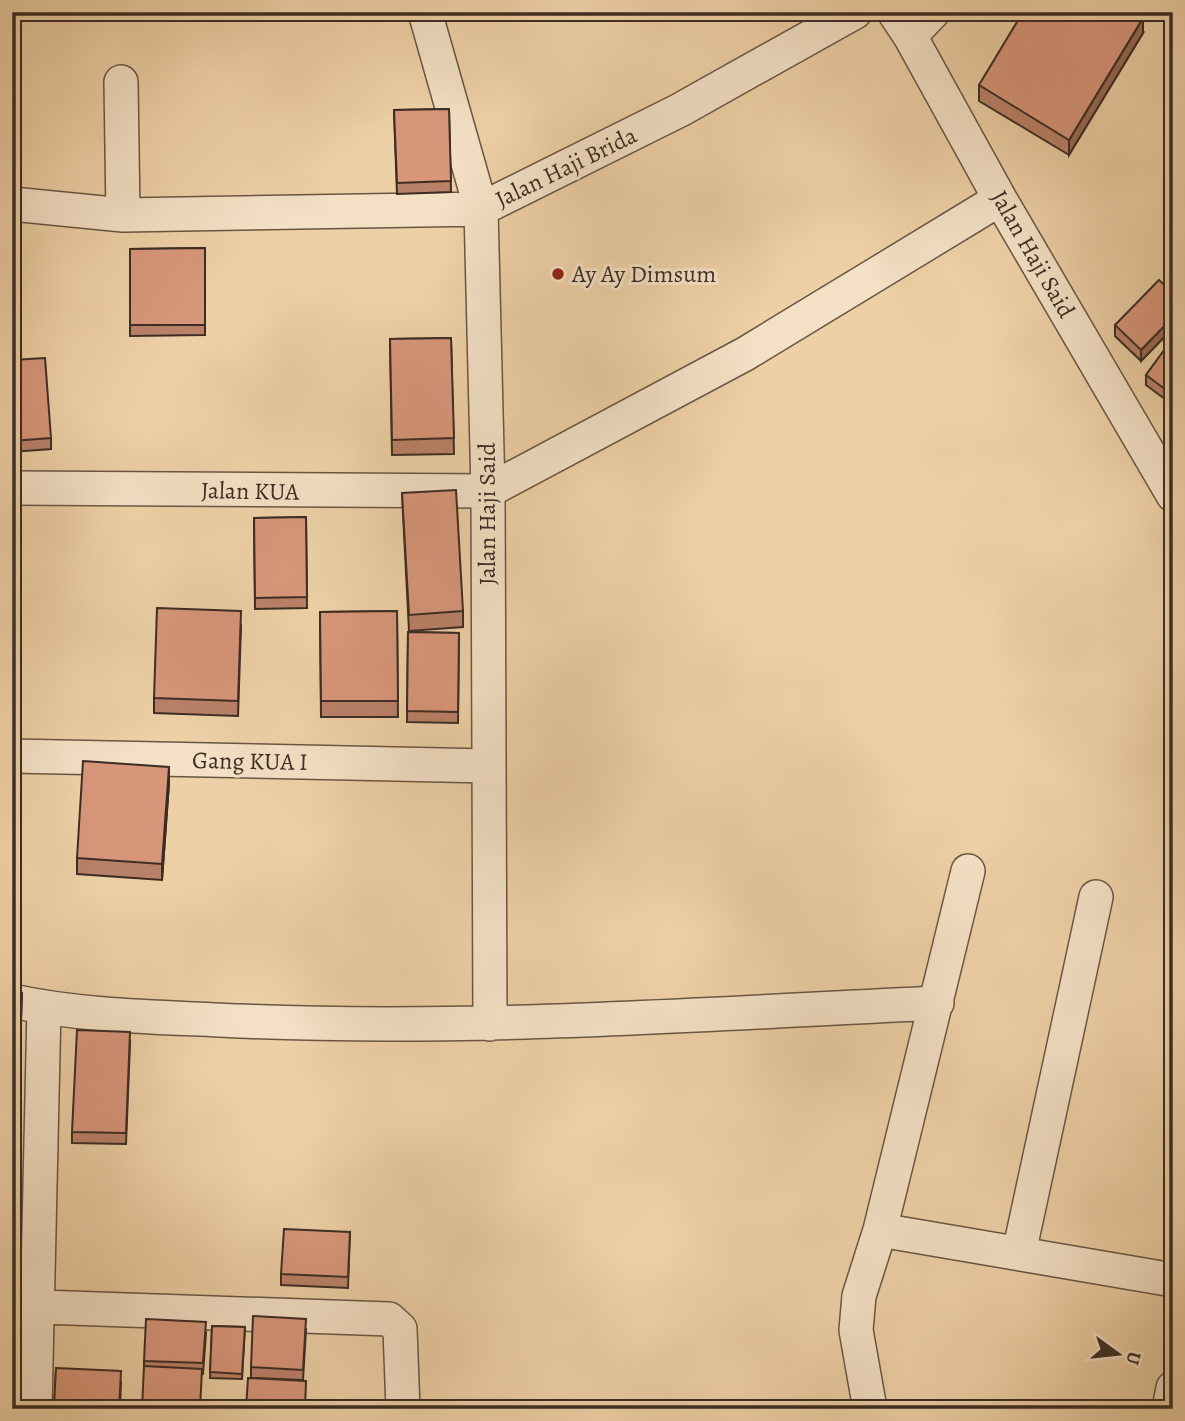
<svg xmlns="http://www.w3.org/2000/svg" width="1185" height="1421" viewBox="0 0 1185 1421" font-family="Alegreya,serif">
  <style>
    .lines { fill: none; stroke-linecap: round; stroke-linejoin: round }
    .minor-casing { stroke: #685644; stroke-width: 36 }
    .minor { stroke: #f4e0c5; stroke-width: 33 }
    .wall { fill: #ba8169; stroke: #3c2d24; stroke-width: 2 }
    .shaded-wall { fill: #976955; stroke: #3c2d24; stroke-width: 2 }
    .building { fill: #d8967a; stroke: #3c2d24; stroke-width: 2 }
    .poi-dot { fill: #8f2418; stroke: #f4e0c5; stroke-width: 2.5 }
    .labels { text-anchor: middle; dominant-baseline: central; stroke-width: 6; stroke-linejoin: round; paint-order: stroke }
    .street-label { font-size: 24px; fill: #3c2d24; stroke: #f4e0c5 }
    .poi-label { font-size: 24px; fill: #3c2d24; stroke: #f4e0c5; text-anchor: start }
  </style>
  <rect width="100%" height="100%" fill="#eed0a6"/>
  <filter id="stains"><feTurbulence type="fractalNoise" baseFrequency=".00286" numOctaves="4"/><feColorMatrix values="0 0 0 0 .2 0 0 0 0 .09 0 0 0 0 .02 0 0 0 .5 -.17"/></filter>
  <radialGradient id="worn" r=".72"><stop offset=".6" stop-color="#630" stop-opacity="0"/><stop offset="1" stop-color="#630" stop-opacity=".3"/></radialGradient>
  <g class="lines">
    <defs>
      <path id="minor" d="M425 12 481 209 488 491 490 1024
        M894 12 910 36 1000 199 1173 495
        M910 36 933 12
        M12 204 123 215 121 82
        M123 215 481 209 680 110 855 12
        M12 488 488 491 745 354 1000 199
        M12 756 489 766
        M968 871 880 1230 1173 1280
        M12 1001C86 1017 164 1017 239 1021 472 1031 705 1014 937 1003
        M1019 1253 1096 897
        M12 1306 389 1319 400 1329 403 1409
        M35 1409 44 1008
        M870 1409 856 1330 859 1296 880 1230
        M1169 1409 1173 1388"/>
    </defs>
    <use href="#minor" class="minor-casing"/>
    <use href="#minor" class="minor"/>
  </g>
  <path class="wall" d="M1143 33 1069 155 979 101V85Z
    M449 109 451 192 397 194 394 110Z
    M205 248V335L130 336V249Z
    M1173 270V328L1141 361 1115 336V325L1165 286V281Z
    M451 338 454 454 392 455 390 339Z
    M1173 338V405L1146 385V375Z
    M12 360 51 438V449L12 452Z
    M402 493 463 611V627L409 631Z
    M306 517 307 608 255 609 254 518Z
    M397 611 398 717H321L320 612Z
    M241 626 238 716 154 713V698Z
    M408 632 459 633 458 723 407 722Z
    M169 783 162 880 77 874V858Z
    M12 992 22 993 19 1079 12 1078Z
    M130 1043 126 1144 72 1143V1132Z
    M12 1080 20 1091 17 1154H12Z
    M350 1232 348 1288 281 1285V1274Z
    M212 1326 245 1327 242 1379 210 1378Z
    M306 1330 303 1380 251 1378V1367Z
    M206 1333 203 1374 144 1371V1361Z
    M56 1368 121 1382 120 1409H54Z"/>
  <path class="shaded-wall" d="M1143 18V33L1069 155V140Z
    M1173 317V328L1141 361V350Z
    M169 767V783L162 880V864Z"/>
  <path class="building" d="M1023 12H1134L1143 18 1069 140 979 85Z
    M449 109 451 181 397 183 394 110Z
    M205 248V325H130V249Z
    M1173 270V287L1165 281Z
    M1159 280 1173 293V317L1141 350 1115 325Z
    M451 338 454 438 392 440 390 339Z
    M1173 338V395L1146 375Z
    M45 358 51 438 12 441V360Z
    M456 490 463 611 409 615 402 493Z
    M306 517 307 597 255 598 254 518Z
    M157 608 241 611 238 701 154 698Z
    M397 611 398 701H321L320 612Z
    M408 632 459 633 458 712 407 711Z
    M83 761 169 767 162 864 77 858Z
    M12 992 22 993 19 1068H12Z
    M77 1030 130 1032 126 1133 72 1132Z
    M12 1080H20L17 1144H12Z
    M284 1229 350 1232 348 1277 281 1274Z
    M253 1316 306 1319 303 1370 251 1367Z
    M146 1319 206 1322 203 1363 144 1361Z
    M212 1326 245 1327 242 1374 210 1372Z
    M144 1366 202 1369 200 1409H142Z
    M56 1368 121 1371 119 1409 54 1406Z
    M248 1378 306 1381 305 1409H246Z"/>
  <circle class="poi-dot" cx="558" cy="274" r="7"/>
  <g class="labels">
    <g class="street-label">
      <text transform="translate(566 167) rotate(-26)">Jalan Haji Brida</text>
      <text transform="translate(1033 254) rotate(60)">Jalan Haji Said</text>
      <text transform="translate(250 491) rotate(1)">Jalan KUA</text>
      <text transform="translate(487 514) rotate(-90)">Jalan Haji Said</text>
      <text transform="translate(250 761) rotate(1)">Gang KUA I</text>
    </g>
    <g class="poi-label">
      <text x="572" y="274">Ay Ay Dimsum</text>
    </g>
  </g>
  <rect width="1185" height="1421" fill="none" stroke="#eed0a6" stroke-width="42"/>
  <rect x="14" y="14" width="1157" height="1393" fill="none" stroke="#3c2d24" stroke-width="3.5"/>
  <rect x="21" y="21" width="1143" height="1379" fill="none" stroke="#3c2d24" stroke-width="2"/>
  <g transform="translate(1118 1354) rotate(105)" stroke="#f4e0c5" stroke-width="5" paint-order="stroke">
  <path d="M0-5L12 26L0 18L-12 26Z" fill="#3c2d24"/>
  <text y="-10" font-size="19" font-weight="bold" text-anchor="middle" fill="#3c2d24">U</text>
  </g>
  <rect width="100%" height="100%" filter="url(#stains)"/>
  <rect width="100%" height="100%" fill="url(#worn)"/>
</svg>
